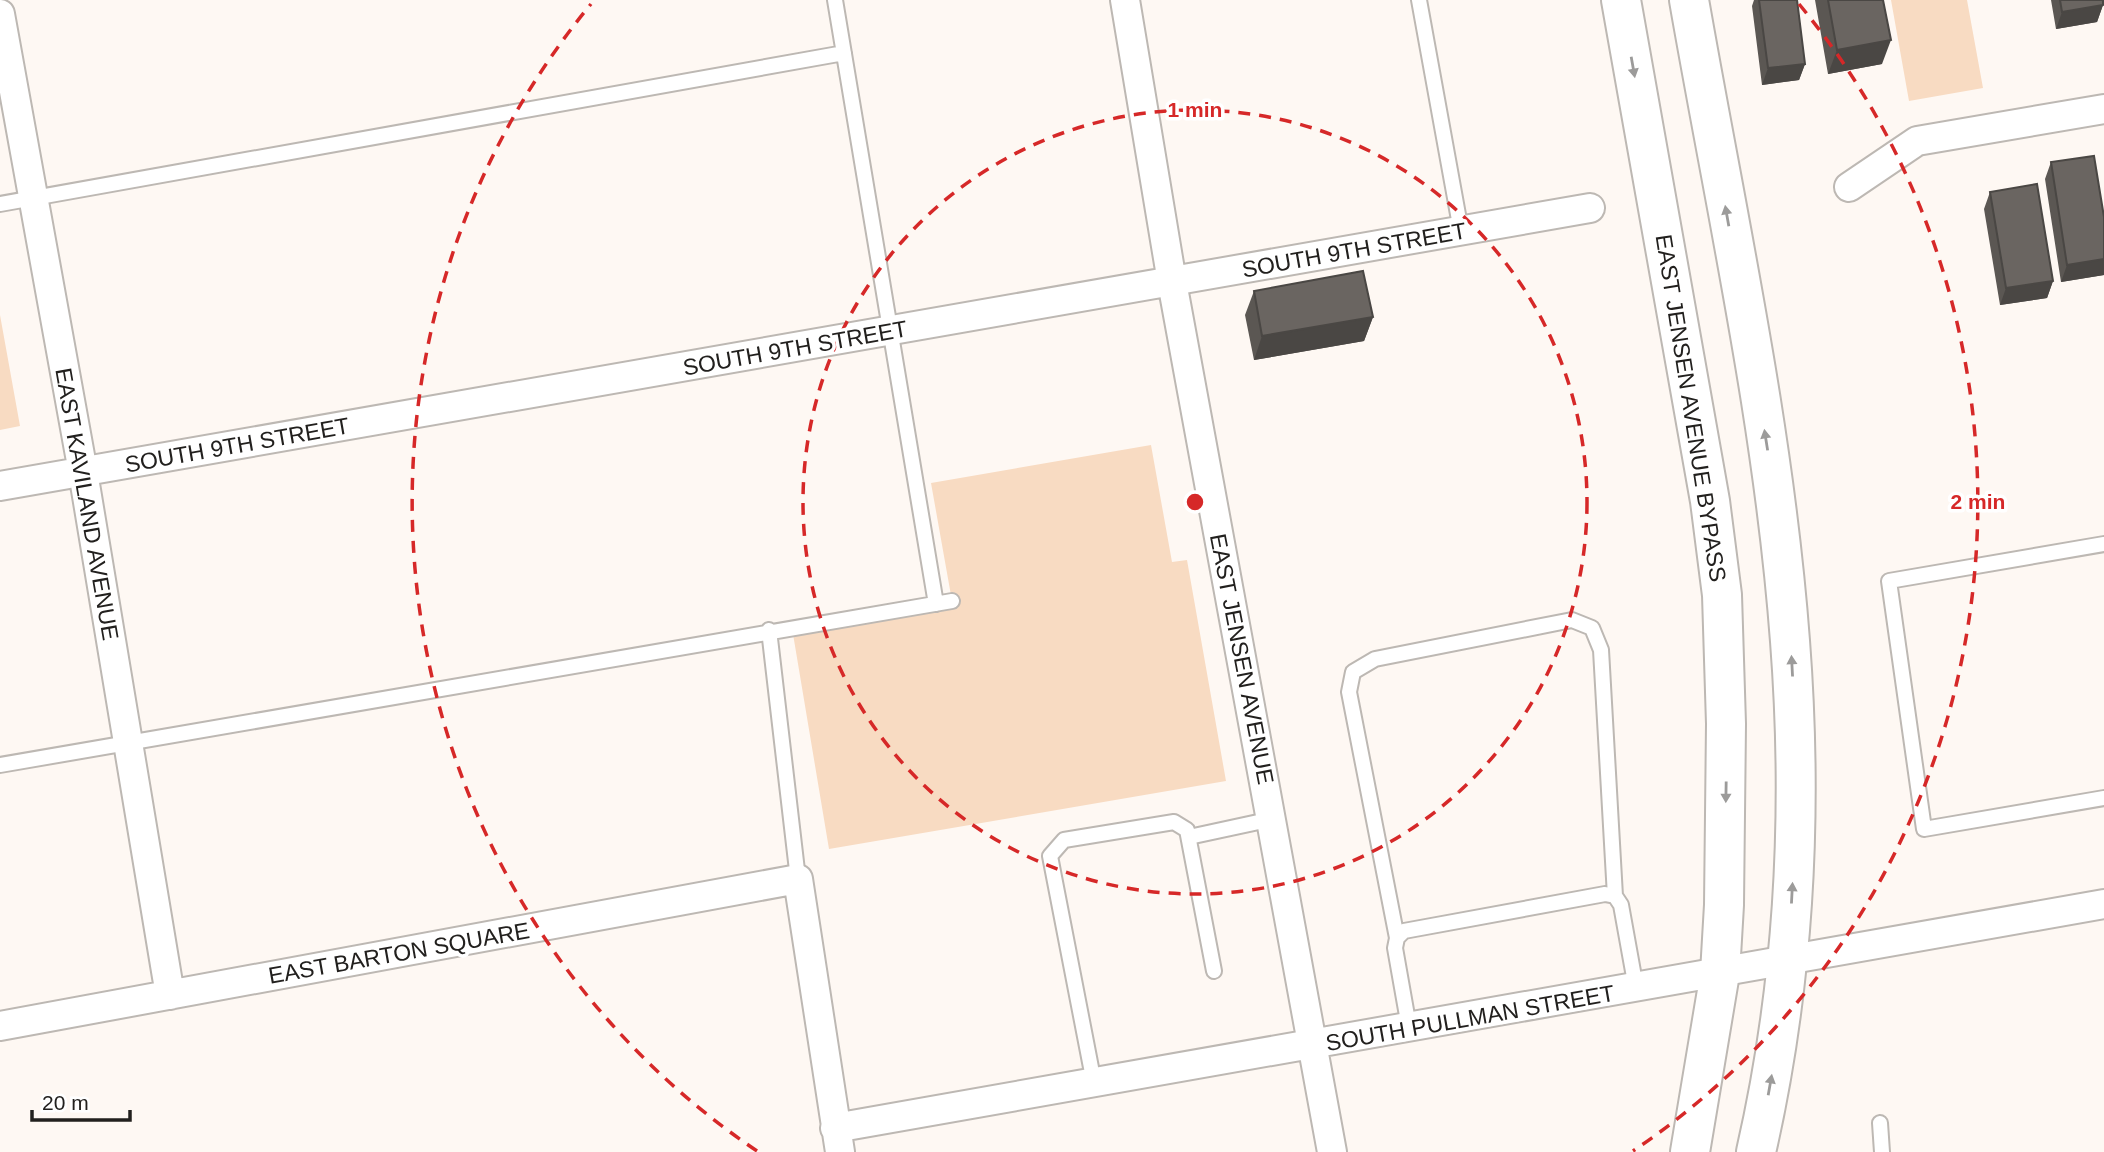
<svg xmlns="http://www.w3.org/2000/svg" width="2104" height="1152" viewBox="0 0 2104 1152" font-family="Helvetica,sans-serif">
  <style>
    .green { fill: #f8dbc2 }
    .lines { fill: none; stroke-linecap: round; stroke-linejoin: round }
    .lane-casing { stroke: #bdb8b3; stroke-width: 18 }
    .street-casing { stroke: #bdb8b3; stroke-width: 32 }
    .primary-casing { stroke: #bdb8b3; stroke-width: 42 }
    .lane { stroke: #fff; stroke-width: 14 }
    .street { stroke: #fff; stroke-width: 28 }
    .primary { stroke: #fff; stroke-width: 38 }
    .wall { fill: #5b5753 }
    .shaded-wall { fill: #4a4744 }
    .building { fill: #6a6561; stroke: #4a4744; stroke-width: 2 }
    .oneway { fill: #9c9b9a }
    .ring { fill: none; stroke: #d62828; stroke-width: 3.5; stroke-dasharray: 12 9 }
    .labels { text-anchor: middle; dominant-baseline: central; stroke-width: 7; stroke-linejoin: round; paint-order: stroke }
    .street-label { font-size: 23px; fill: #22201e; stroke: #fff }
    .centre { fill: #d62828; stroke: #fff; stroke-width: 3.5 }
    .ring-label { font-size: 21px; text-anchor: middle; font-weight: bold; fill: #d62828; stroke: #fff; stroke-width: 7; stroke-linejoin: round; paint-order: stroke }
  </style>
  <rect width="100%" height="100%" fill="#fef8f3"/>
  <path class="green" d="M1891 0H1967L1983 88 1909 101Z
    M0 315 20 426 0 430Z
    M1151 445 1172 562 1187 560 1226 781 829 849 792 628 952 601 931 483Z"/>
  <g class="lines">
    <defs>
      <path id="lane" d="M835 0 936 604
        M1419 0 1461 231
        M0 204 844 53
        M2104 544 1889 581 1924 829 2104 798
        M769 630 798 879
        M0 765 952 601
        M1189 837 1272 819
        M1397 938 1349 692 1353 672 1375 659 1572 620 1592 628 1601 650 1615 896
        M1409 1027 1395 948 1397 938 1404 931 1605 894 1615 896 1621 905 1636 988
        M1094 1083 1050 856 1064 840 1174 822 1187 830 1214 971
        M1880 1123 1882 1152"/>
      <path id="street" d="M1125 0 1172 282 1332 1152
        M0 14 83 472 170 995
        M1849 187 1917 141 2104 109
        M0 486 1590 208
        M0 1026 798 879 840 1152
        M835 1128 2104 904"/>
      <path id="primary" d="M1621 0 1710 501 1722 595 1726 724 1724 905 1720 973 1690 1152
        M1689 0C1726 212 1774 426 1790 641 1803 811 1794 986 1756 1152"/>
    </defs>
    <use href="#lane" class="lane-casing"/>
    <use href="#street" class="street-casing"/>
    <use href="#primary" class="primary-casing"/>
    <use href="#lane" class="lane"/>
    <use href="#street" class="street"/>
    <use href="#primary" class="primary"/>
  </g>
  <path class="wall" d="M1754 0H1797L1805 64 1799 80 1762 85 1752 6Z
    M1815 0H1883L1882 64 1828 74Z
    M2051 0H2103V5L2097 22 2056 29Z
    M2051 162 2104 217V275L2061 282 2045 179Z
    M1990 192 2053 281 2047 298 2000 305 1984 209Z
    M1254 291 1373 317 1364 341 1254 360 1245 315Z"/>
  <path class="shaded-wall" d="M2103 5 2097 22 2056 29 2062 12Z
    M1891 40 1882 64 1828 74 1837 50Z
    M1805 64 1799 80 1762 85 1768 68Z
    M2104 259V275L2061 282 2067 265Z
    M2053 281 2047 298 2000 305 2006 288Z
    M1373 317 1364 341 1254 360 1262 336Z"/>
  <path class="building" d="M1759 0H1797L1805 64 1768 68Z
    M1828 0H1883L1891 40 1837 50Z
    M2060 0H2103V5L2062 12Z
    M2094 156 2104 217V259L2067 265 2051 162Z
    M2037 184 2053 281 2006 288 1990 192Z
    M1363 271 1373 317 1262 336 1254 291Z"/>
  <defs><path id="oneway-solid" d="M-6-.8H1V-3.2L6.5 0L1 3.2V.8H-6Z" transform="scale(1.75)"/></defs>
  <g class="oneway">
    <use href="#oneway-solid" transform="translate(1633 67) rotate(80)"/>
    <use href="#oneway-solid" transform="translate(1727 216) rotate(-100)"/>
    <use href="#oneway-solid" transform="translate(1766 440) rotate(-99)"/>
    <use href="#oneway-solid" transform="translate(1792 666) rotate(-93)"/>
    <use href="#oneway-solid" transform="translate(1726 792) rotate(91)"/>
    <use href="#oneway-solid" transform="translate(1792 893) rotate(-87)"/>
    <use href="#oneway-solid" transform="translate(1770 1085) rotate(-80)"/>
  </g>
  <g class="ring">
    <circle cx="1195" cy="502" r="392"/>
    <path d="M757 1151A783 783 0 0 1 591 4M1799 4A783 783 0 0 1 1633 1151"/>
  </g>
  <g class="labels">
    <g class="street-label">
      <text transform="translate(1354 250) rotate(-10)">SOUTH 9TH STREET</text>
      <text transform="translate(795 348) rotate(-10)">SOUTH 9TH STREET</text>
      <text transform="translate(1691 408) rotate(81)">EAST JENSEN AVENUE BYPASS</text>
      <text transform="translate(237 445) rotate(-10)">SOUTH 9TH STREET</text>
      <text transform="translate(87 504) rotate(80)">EAST KAVILAND AVENUE</text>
      <text transform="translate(1242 659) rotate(79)">EAST JENSEN AVENUE</text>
      <text transform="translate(399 953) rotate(-10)">EAST BARTON SQUARE</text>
      <text transform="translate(1470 1018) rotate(-10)">SOUTH PULLMAN STREET</text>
    </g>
  </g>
  <circle cx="1195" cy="502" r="10" class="centre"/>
  <g class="ring-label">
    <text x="1195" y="117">1 min</text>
    <text x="1978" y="509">2 min</text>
  </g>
  <path d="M32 1110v10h98v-10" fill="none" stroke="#22201e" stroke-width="3.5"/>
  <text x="42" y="1110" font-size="21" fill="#22201e" stroke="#ffffff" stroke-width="5" paint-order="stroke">20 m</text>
</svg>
